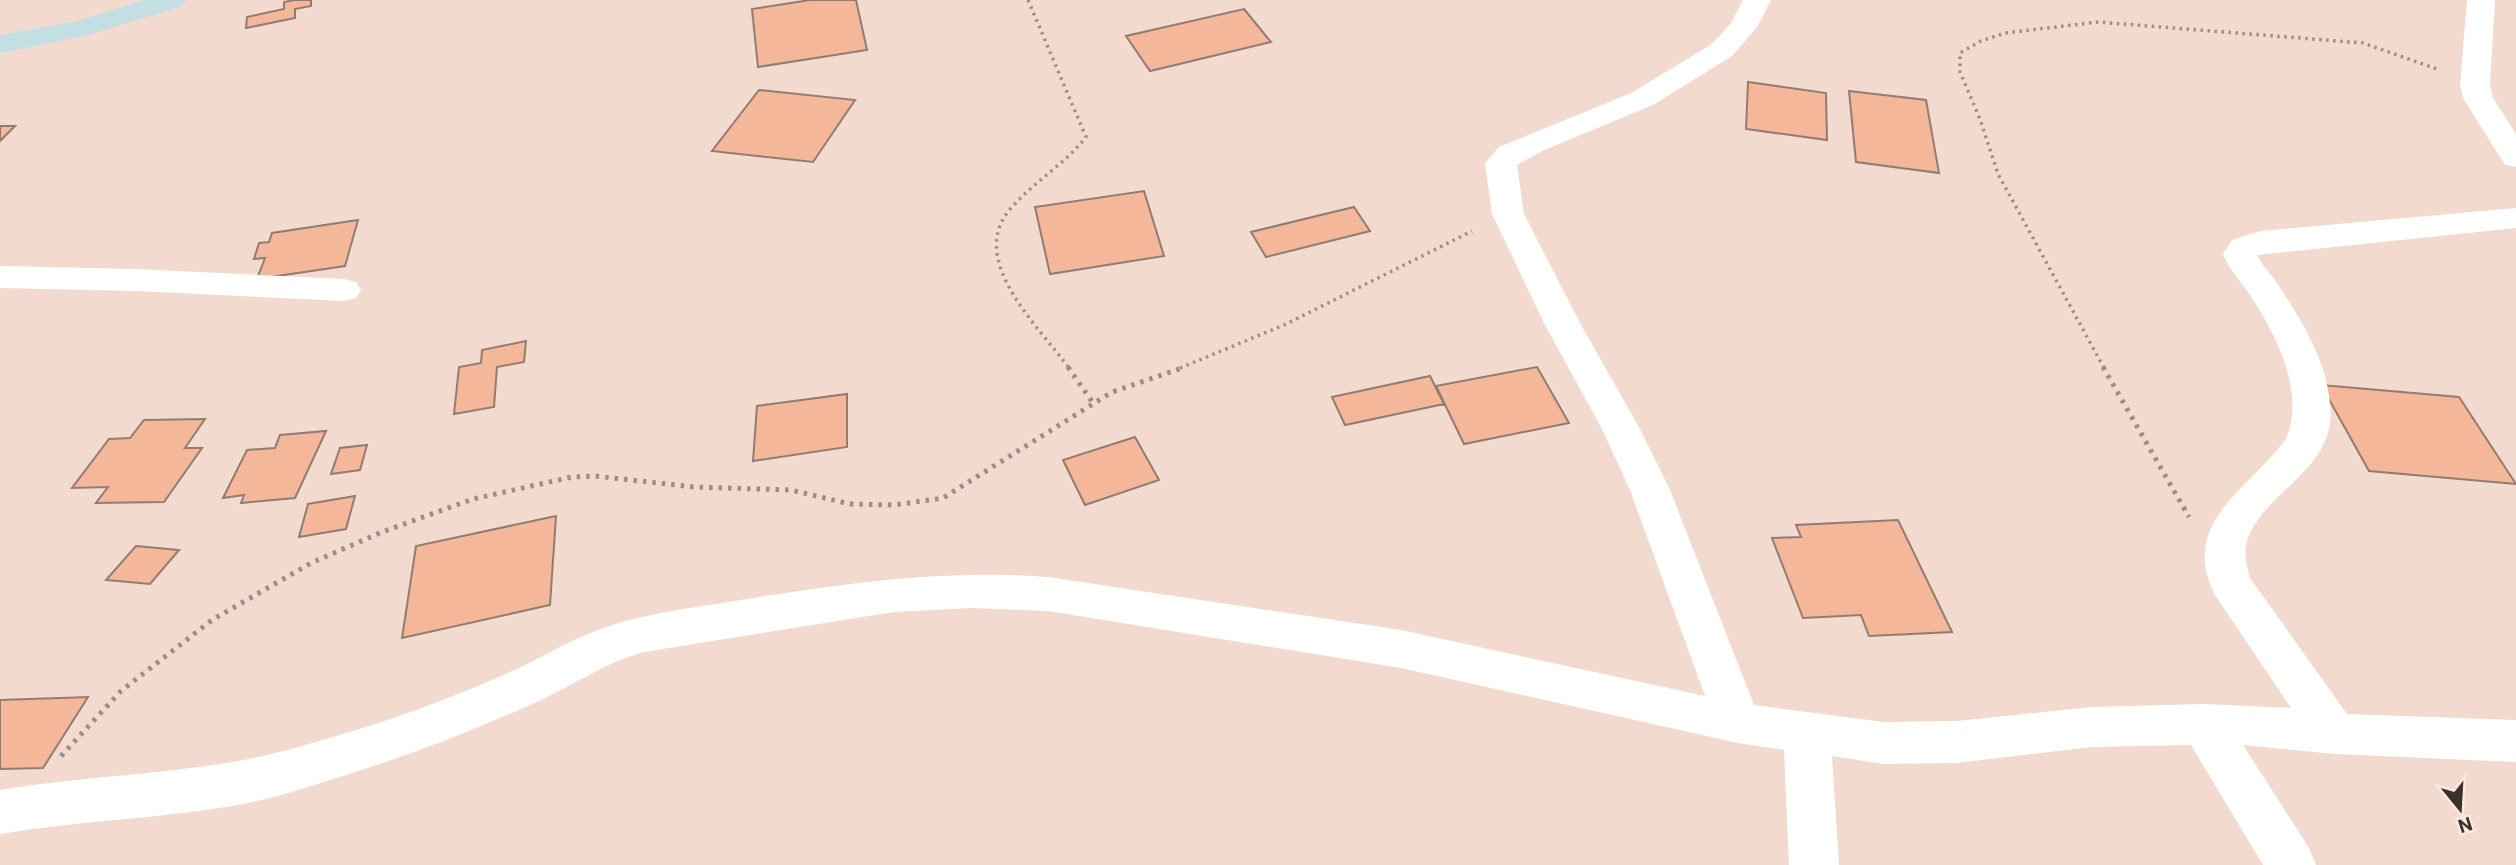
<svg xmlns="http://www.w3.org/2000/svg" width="2516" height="865" viewBox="0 0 2516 865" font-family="Roboto,sans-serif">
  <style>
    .building { fill: #f5b799; stroke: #927c72; stroke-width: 2 }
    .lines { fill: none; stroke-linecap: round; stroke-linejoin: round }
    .path-far1 { stroke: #9e8d84; stroke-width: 3.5; stroke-dasharray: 2.5 4.5; stroke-linecap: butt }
    .path { stroke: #9e8d84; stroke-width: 5; stroke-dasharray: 3.5 6; stroke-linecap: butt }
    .street { fill: #fff; fill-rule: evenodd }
    .secondary { fill: #c3dfe4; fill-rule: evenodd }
  </style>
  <rect width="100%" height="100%" fill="#f2dace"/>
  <path class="building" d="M295 0H311V6L295 9V18L246 28 247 17 284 9V2Z
    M810 0H856L867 50 758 67 752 9Z
    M1244 9 1271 42 1150 71 1126 36Z
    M1748 82 1826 93 1827 140 1746 129Z
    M759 90 855 100 813 162 712 151Z
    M1849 91 1926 100 1939 173 1856 162Z
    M0 126H15L0 141Z
    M1144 191 1164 256 1050 274 1035 207Z
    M1354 207 1370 231 1266 257 1251 232Z
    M358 220 345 266 257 279 265 258 254 259 259 243 269 242 272 233Z
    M526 341 524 362 497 367 494 407 454 414 459 367 481 363 482 350Z
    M1537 367 1569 423 1464 444 1436 386Z
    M1430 376 1444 404 1345 425 1332 397Z
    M2321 385 2459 397 2516 484 2369 471Z
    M847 394V447L753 461 757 406Z
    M205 419 185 448H202L164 502 96 503 108 487 72 488 109 439 130 438 144 420Z
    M326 431 295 498 241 503 244 495 223 498 247 450 275 448 280 435Z
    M1135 437 1159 480 1085 505 1063 460Z
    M367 445 360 470 331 474 340 448Z
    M355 496 346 529 299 537 308 504Z
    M556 516 550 605 402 638 416 546Z
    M1898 520 1952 632 1869 636 1861 615 1803 618 1772 538 1801 537 1796 525Z
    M136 546 179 550 150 584 106 580Z
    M88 697 43 768 0 769V700Z"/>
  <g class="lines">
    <path class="path-far1" d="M1028 0 1086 137C1065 164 1035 181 1012 207 964 258 1040 328 1069 368
      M1180 368 1284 325 1472 231
      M2104 368 1998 174 1980 119 1960 72V53L1981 41 2005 33 2098 22 2363 43 2437 69"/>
    <path class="path" d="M1068 367 1093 403
      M2103 367 2189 517
      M61 756 121 691 212 620 311 563 382 532 473 499 572 477 595 476 694 487 791 490 850 504 894 505 943 498 1112 392 1185 367"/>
    <path class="street" d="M1743 0H1771L1757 27 1732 56 1653 105 1542 151 1517 165 1524 214 1580 323 1640 429 1670 490 1754 705 1884 722 1957 721 2091 707 2204 704 2291 708 2215 595C2178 523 2249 489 2286 439 2306 392 2276 335 2250 295 2241 281 2229 270 2223 254L2232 240 2261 231 2516 208V228L2257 255C2262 266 2272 275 2279 286 2302 321 2326 360 2330 403 2338 471 2264 489 2247 541 2243 553 2247 566 2250 578L2347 714 2516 720V762L2335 754 2243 745 2309 848 2316 865H2263L2191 745 2091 747 1957 763 1884 764 1832 756 1839 865H1789L1784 750 1738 743 1401 668 1048 611 971 608 894 612 644 652C607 662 577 683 543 699 482 727 419 752 355 772 315 785 274 799 232 806 155 819 77 821 0 834V790C77 777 155 775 232 762 264 757 295 748 326 739 389 721 450 699 510 672 540 659 567 641 598 630 646 612 695 608 746 599 847 583 946 569 1048 577L1401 630 1705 696 1630 490 1602 429 1544 323 1492 214 1485 163 1499 147 1631 93 1712 44 1731 23Z
      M2467 0H2495L2490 85 2493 98 2516 134V167L2505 165 2463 98 2460 85Z
      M0 266 136 269 344 279 356 282 361 290 356 298 344 301 136 291 0 288Z"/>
    <path class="secondary" d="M144 0H186L182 6 89 35 0 53V35L74 22Z"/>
  </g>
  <g transform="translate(2460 809) rotate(162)" stroke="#fbe8df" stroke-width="5" paint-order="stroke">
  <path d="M0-5L12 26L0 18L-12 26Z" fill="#3b322d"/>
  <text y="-10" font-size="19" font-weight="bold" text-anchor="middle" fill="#3b322d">N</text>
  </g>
</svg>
